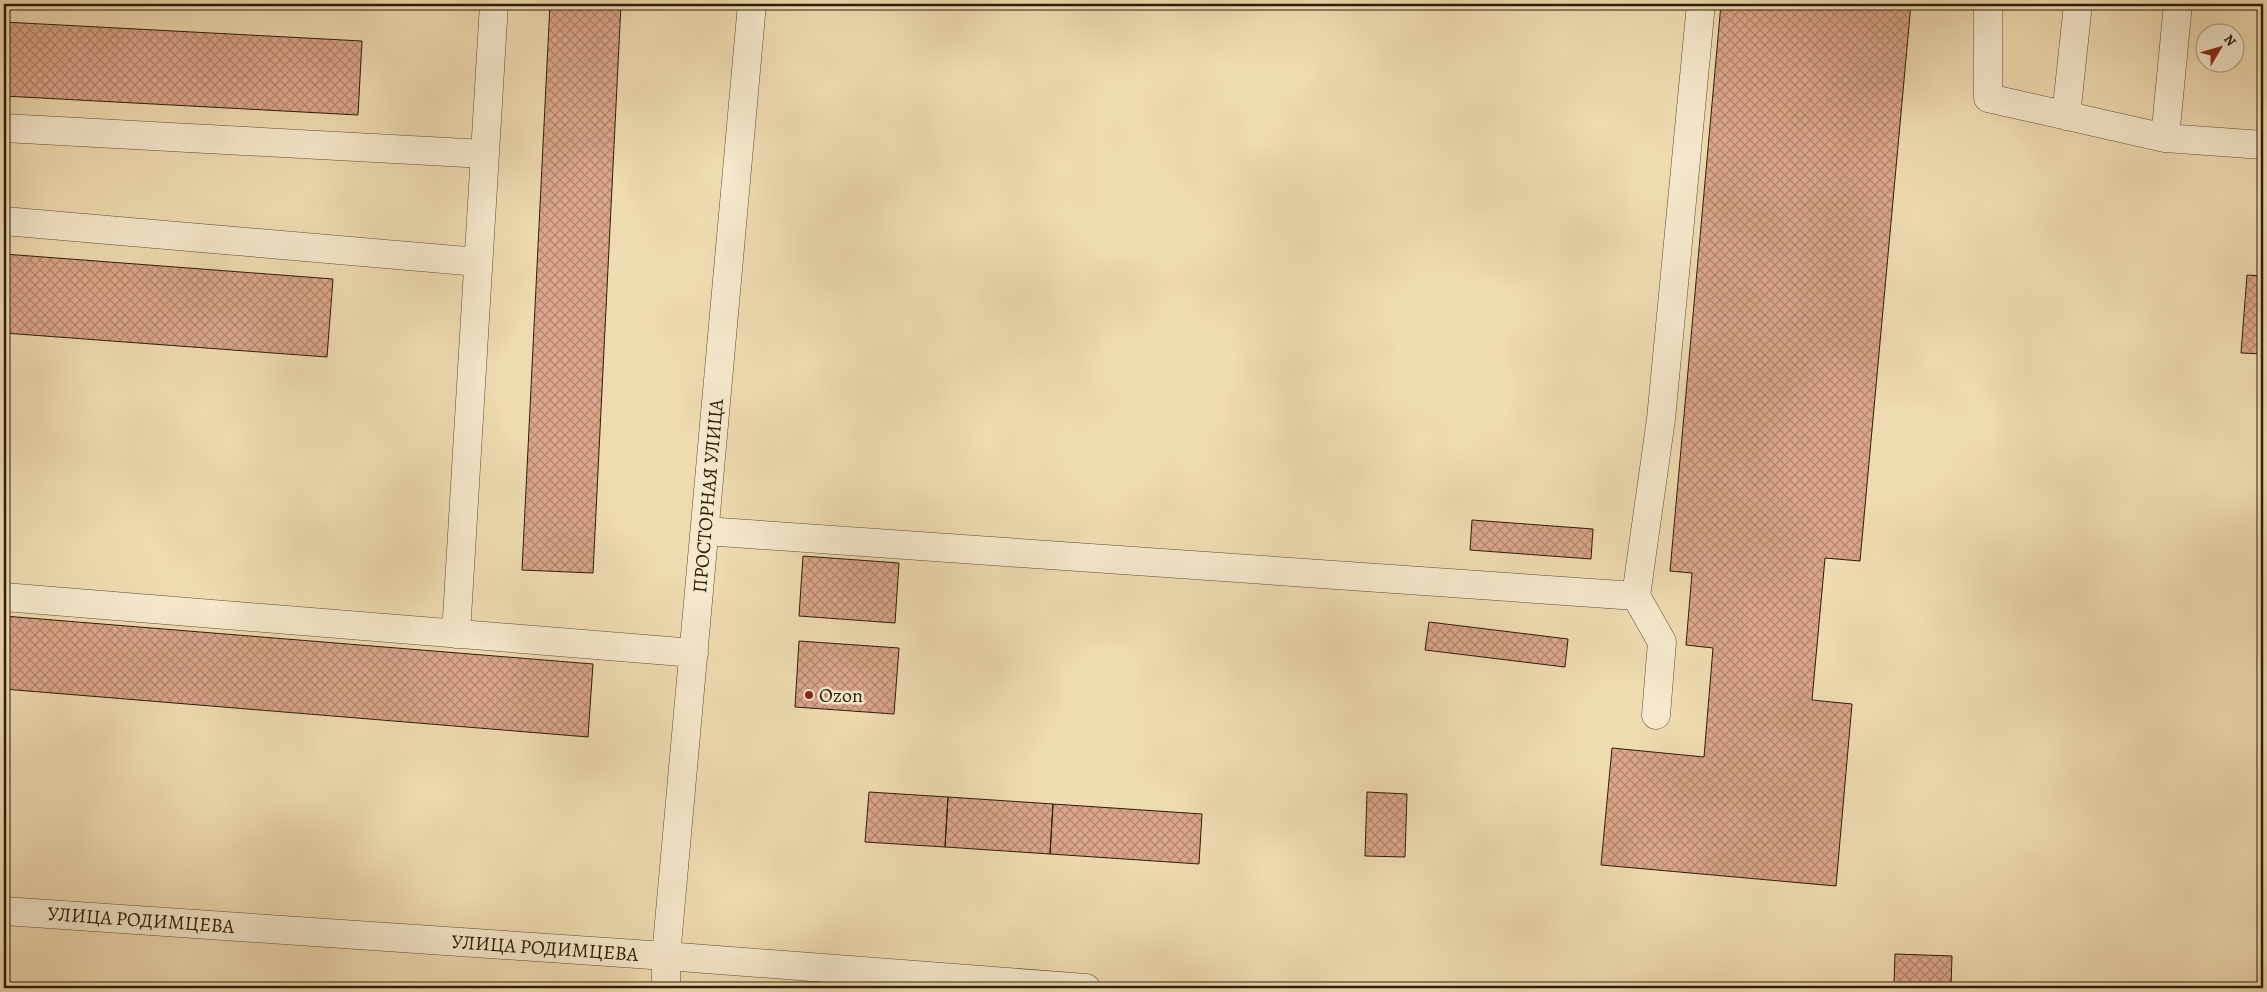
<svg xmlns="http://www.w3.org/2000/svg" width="2267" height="992" viewBox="0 0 2267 992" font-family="Alegreya,serif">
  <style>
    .building { fill: url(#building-cross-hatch); stroke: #2c1d07 }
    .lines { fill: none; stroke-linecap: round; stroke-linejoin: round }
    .minor-casing { stroke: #5d4c31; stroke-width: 29 }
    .minor { stroke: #f5e8cc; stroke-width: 28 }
    .poi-dot { fill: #8f2418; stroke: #f5e8cc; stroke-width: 2 }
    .labels { text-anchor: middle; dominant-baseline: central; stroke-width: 5; stroke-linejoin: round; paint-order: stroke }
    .street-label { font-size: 20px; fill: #2c1d07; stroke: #f5e8cc }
    .poi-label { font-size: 20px; fill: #2c1d07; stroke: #f5e8cc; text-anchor: start }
  </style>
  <defs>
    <pattern id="building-cross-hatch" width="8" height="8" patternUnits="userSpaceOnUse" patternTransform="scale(1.25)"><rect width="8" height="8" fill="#dba589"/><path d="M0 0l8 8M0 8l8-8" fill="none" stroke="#b2866e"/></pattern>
  </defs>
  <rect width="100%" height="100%" fill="#efdbb0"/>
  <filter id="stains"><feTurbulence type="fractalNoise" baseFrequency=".004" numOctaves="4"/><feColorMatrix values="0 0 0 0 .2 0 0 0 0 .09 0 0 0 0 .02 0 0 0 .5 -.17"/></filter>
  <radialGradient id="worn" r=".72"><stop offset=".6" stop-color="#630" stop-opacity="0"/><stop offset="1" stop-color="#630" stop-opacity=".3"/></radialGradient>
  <path class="building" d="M550 4H621L593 573 522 570Z
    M1721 4H1911L1860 561 1825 558 1812 700 1852 704 1836 886 1601 865 1612 748 1704 757 1713 648 1686 645 1692 573 1670 571Z
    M4 22 362 41 358 115 4 96Z
    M4 254 333 279 327 357 4 333Z
    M2247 275 2263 276V354L2241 353Z
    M1472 520 1593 529 1591 559 1470 550Z
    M803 556 899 563 895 623 799 616Z
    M4 616 593 664 588 737 4 689Z
    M1429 622 1568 639 1565 667 1425 650Z
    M799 641 899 648 894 714 795 707Z
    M869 792 948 797 945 847 865 842Z
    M1367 792 1407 794 1405 857 1365 856Z
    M948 797 1053 804 1050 854 945 847Z
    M1053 804 1202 814 1199 864 1050 854Z
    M1895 954 1952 956 1951 987 1894 984Z"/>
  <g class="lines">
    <defs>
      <path id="minor" d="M1988 4V98L2165 138 2263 145
        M2066 116 2078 4
        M4 128 485 154
        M2165 138 2178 4
        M4 221 478 262
        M705 531 1636 596 1662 642 1656 715
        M1636 596 1661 419 1701 4
        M4 597 694 653
        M456 634 494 4
        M4 911 666 956 1086 988
        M666 988V956L752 4"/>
    </defs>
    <use href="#minor" class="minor-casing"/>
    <use href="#minor" class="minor"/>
  </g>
  <circle class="poi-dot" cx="809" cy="695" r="5"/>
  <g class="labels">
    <g class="street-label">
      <text transform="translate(708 496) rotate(-85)">ПРОСТОРНАЯ УЛИЦА</text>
      <text transform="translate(141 920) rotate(4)">УЛИЦА РОДИМЦЕВА</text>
      <text transform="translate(545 948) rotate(4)">УЛИЦА РОДИМЦЕВА</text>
    </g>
    <g class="poi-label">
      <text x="819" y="695">Ozon</text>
    </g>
  </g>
  <rect width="2267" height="992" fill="none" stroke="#efdbb0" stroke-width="20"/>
  <rect x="5" y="5" width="2257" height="982" fill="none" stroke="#2c1d07" stroke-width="2.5"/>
  <rect x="10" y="10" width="2247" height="972" fill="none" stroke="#2c1d07"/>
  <g transform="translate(2220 48) rotate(52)"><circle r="24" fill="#f5e8cc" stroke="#a5977d"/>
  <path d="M0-4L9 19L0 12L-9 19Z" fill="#8f2418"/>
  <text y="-8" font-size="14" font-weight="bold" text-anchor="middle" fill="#2c1d07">N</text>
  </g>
  <rect width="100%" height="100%" filter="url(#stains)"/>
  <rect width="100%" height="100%" fill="url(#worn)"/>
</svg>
